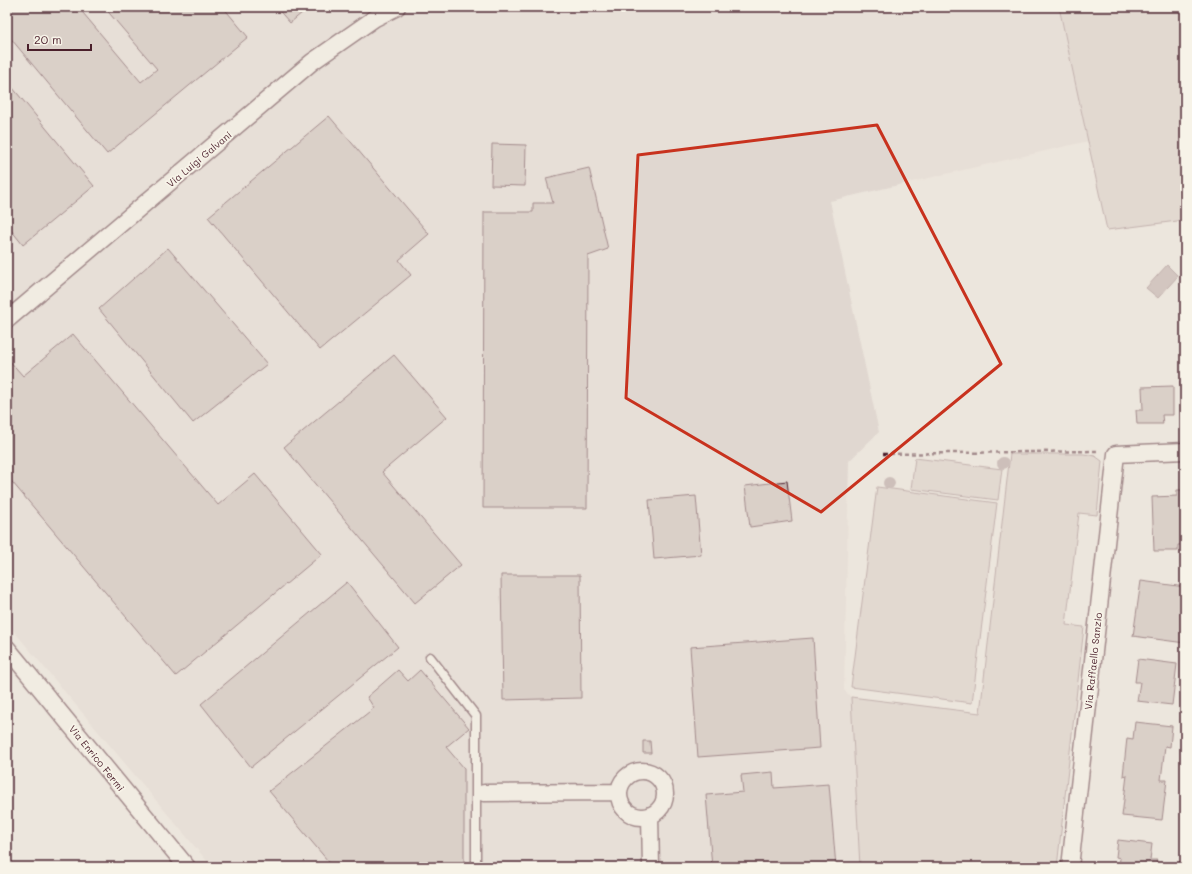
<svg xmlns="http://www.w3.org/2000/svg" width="1192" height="874" viewBox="0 0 1192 874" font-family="Mali,sans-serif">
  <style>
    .built { fill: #e0d7d0 }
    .green { fill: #d5c9c2; stroke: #907476 }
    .water { fill: #b39f9d; stroke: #896c6f }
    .building { fill: #c4b5b0; stroke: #4a1f2b }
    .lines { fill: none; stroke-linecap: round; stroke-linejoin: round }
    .lane-casing { stroke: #4a1f2b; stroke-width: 11 }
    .street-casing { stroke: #4a1f2b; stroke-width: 19 }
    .path { stroke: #4a1f2b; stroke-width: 2.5; stroke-dasharray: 4 3; stroke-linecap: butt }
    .lane { stroke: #f7f3e8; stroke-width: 8 }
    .street { stroke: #f7f3e8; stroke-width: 16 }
    .tree { fill: #a69090 }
    .marked { fill: none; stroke: #c8321e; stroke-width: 3; stroke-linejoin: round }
    .labels { text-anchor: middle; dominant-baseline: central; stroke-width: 3.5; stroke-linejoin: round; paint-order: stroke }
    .street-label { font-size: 10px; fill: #4a1f2b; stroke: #f7f3e8 }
  </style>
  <rect width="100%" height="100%" fill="#ece6dd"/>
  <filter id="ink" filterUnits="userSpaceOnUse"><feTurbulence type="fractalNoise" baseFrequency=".025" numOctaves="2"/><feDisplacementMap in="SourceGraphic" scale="8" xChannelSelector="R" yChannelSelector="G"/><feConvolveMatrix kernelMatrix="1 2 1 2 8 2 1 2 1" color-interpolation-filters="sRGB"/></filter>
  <g filter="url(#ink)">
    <path class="built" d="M7 7H1059L1088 141 830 201 879 432 849 461 844 690 851 697 860 867H212L7 623Z"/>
    <path class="green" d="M1059 7H1185V220L1107 230Z
      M1010 454H1084L1095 456 1102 461 1097 515 1079 513 1066 625 1084 627 1057 867H860L851 697 980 713Z
      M915 458 1002 469 998 500 911 489Z
      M877 487 997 503 972 703 851 687Z"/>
    <path class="water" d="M1167 265 1178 276 1158 298 1146 288Z"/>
    <path class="building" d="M7 7H78L141 82 157 69 104 7H223L248 37 107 154 7 34Z
      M276 7H309L290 23Z
      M7 81 94 186 23 245 7 225Z
      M329 116 429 234 399 260 411 275 320 350 208 217Z
      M492 144 526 145 525 186 491 185Z
      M589 168 608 249 588 256 587 508H483L484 212H533V203H553L546 178Z
      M168 248 267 364 193 423 99 309Z
      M73 334 218 505 255 474 322 554 176 676 7 476V360L8 359 23 376Z
      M394 355 447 417 382 472 461 565 415 603 284 447Z
      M1180 381H1185V427H1183Z
      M1173 386V415H1162L1163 424H1137L1136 410H1143L1142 387Z
      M787 481 792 521 750 527 745 486Z
      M1177 490H1185V545H1178V551H1154L1152 497 1177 496Z
      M696 496 701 555 654 559 649 500Z
      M501 575H580L581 698 503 700Z
      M1141 581 1185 587 1183 613H1185V643L1133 636Z
      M347 582 398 647 251 767 201 704Z
      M813 638 820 748 698 757 690 647Z
      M1138 659 1177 664 1172 705 1137 701 1140 682H1135Z
      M398 670 408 681 420 670 469 728 446 747 464 768V867H333L269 791 374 708 367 697Z
      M1135 722 1172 726 1170 747 1165 746 1161 780H1167L1162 820 1122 816 1127 775 1123 776 1127 738 1133 739Z
      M643 741H650L651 753H643Z
      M773 772 774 788 829 784 836 867H712L706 795 743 792 741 775Z
      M1118 840 1152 844 1150 860H1157L1156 867H1119L1120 858 1116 857Z"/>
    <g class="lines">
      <defs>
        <path id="lane" d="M430 657 476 716V867"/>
        <path id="street" d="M7 320 312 62 375 18 397 7
          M7 648 187 867
          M619 794a23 23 0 1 1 46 0a23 23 0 1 1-46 0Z
          M484 793 619 792
          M650 815 651 867
          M1070 867 1116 454 1185 451"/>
      </defs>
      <use href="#lane" class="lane-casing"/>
      <use href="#street" class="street-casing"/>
      <path class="path" d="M883 454 1098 451"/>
      <use href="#lane" class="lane"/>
      <use href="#street" class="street"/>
    </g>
    <g class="tree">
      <circle cx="1003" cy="463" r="6"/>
      <circle cx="889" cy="483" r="6"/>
    </g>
  </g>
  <path d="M0 0H1192V874H0ZM877 125 1001 364 821 512 626 398 638 155Z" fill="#ece6dd" fill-opacity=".55" fill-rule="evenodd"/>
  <path class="marked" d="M877 125 1001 364 821 512 626 398 638 155Z"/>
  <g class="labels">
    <g class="street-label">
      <text transform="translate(199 159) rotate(-40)">Via Luigi Galvani</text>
      <text transform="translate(1093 661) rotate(-84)">Via Raffaello Sanzio</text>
      <text transform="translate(97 758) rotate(51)">Via Enrico Fermi</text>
    </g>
  </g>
  <rect width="1192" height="874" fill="none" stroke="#f7f3e8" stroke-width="24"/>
  <rect x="12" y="12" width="1168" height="850" fill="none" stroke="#4a1f2b" stroke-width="1.5" filter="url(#ink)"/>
  <path d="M28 44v6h63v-6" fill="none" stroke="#4a1f2b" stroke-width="2"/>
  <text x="34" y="44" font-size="12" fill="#4a1f2b" stroke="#f7f3e8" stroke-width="3" paint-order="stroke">20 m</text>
</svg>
